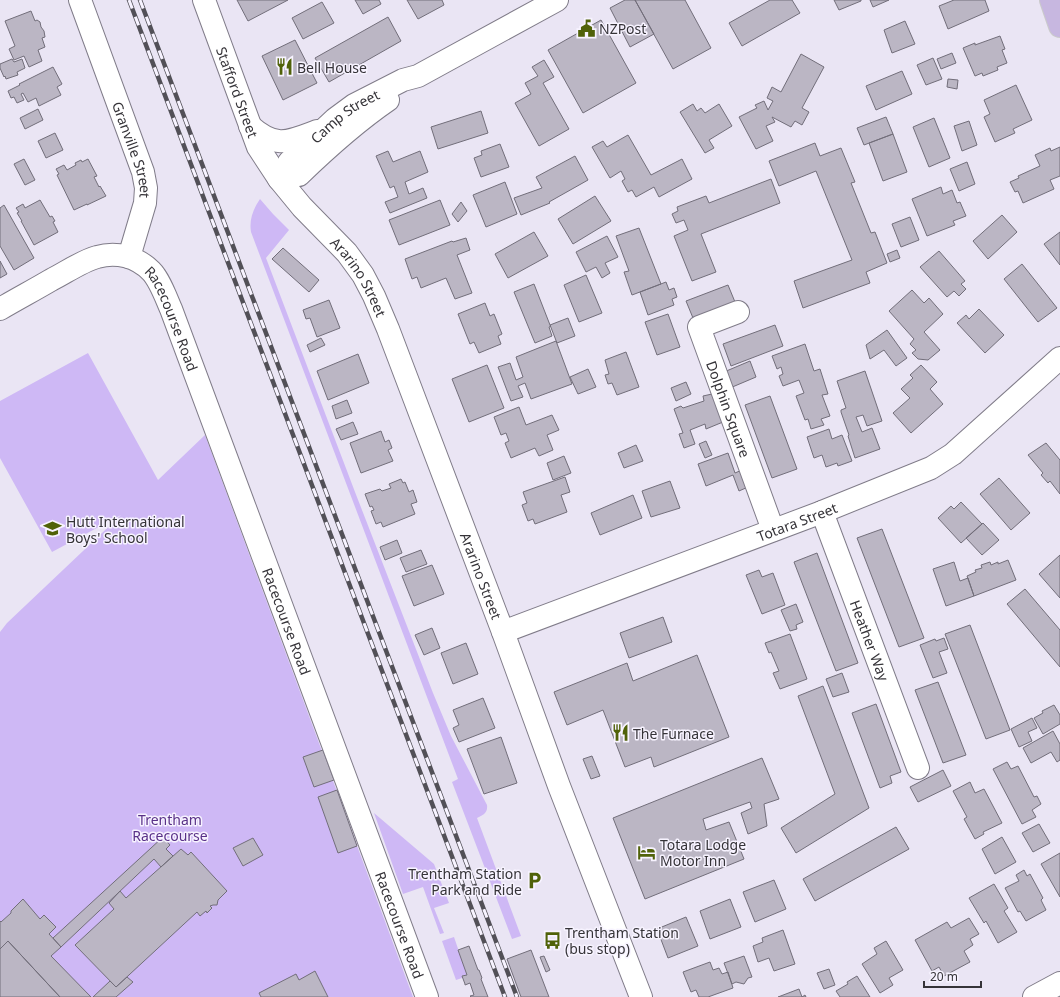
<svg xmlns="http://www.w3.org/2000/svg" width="1060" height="997" viewBox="0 0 1060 997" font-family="'Noto Sans',sans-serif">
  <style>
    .green { fill: #ceb8f5 }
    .building { fill: #bbb6c4; stroke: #726e7a }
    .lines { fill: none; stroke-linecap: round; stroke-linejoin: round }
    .minor-casing { stroke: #807c89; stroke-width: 24 }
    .major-casing { stroke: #cacacb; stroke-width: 24 }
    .minor { stroke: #fff; stroke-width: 22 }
    .major { stroke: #c7b7e0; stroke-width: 22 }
    .rail-casing { stroke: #525057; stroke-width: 4.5 }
    .rail { stroke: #f7f3ff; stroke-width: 3; stroke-dasharray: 9; stroke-linecap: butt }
    .labels { text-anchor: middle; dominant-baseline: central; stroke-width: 3; stroke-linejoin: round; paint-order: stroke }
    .poi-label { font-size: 14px; fill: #353338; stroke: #f7f3ff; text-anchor: start }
    .street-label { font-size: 14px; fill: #353338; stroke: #f7f3ff }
    .park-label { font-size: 14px; fill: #593188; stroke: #f7f3ff }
  </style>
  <rect width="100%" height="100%" fill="#eae5f4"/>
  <path class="green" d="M260 199 273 214 289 230 266 258 355 492 433 693 451 736 487 805C488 813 483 815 477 818L521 936 512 939 452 782 458 779 251 232C249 220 253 209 260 199Z
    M88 353 158 480 205 435 413 997H0V632L7 623 121 515 52 552 0 458V401Z
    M374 813 434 864 449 903 434 908 444 933 440 934 423 887 403 894Z
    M454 937 467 975 462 976V978L456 980 442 941Z"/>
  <path class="building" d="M237 0H288L248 21Z
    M355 0H379L381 4 363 14Z
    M407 0H442L444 5 418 19Z
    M625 0H635L654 34 630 47 610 8Z
    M635 0H685L711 48 673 69Z
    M770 0H792L800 13 742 46 729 23Z
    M834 0H861V1L839 10Z
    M870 0H889L873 7Z
    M954 0H985L989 11 948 29 939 6Z
    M322 2 334 23 303 39 292 18Z
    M31 11 35 21 37 20 40 22 41 27 44 31 45 37 42 38 45 47 38 50 42 61 29 67 24 56 14 60 9 49 15 46 5 21Z
    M388 17 401 41 329 82 315 58Z
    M601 20 636 83 583 113 548 50Z
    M905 21 915 44 892 53 884 30Z
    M1000 36 1005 49 1002 50 1007 63 997 67 998 70 983 76 982 73 975 76 963 48 975 43V45Z
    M295 40 317 83 283 100 262 56Z
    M952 53 956 63 941 69 937 59Z
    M801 54 824 67 802 108 809 112 802 125 795 121 791 127 772 117 775 122 766 126 773 141 756 149 739 117 757 108 755 105 764 101 768 110 773 101 767 98 772 87 781 92Z
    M933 58 942 79 926 85 917 65Z
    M12 59 14 62 22 59 25 68 17 72 18 75 6 79 5 76 4 77 0 68V64Z
    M544 60 554 77 543 83 569 129 539 146 515 103 531 94 525 83 538 76 532 67Z
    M53 67 62 84 57 87 61 95 39 106 36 98 28 102 23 93 21 94 24 100 17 103 14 97 11 98 8 91 20 85 19 84Z
    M902 71 912 94 876 110 866 86Z
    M948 79 958 80 957 89 947 87Z
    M1016 85 1032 120 1013 129 1015 133 995 142 984 117 990 114 984 100Z
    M693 104 697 111 701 108 705 113 719 104 732 126 709 140 714 148 705 153 680 112Z
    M38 109 43 120 25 129 20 118Z
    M481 111 488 133 438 149 431 127Z
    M886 117 893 134 864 145 857 128Z
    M934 118 950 158 929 167 913 127Z
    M969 121 977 145 962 151 954 126Z
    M55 133 63 150 46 158 38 141Z
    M893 134 907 172 883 181 869 143Z
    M628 135 651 175 682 159 692 179 659 197 654 187 636 197 632 190 628 192 622 181 625 179 621 171 610 178 592 147 603 141 607 147Z
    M815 143 820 156 841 148 855 182 851 183 871 233 875 232 887 263 866 272 870 283 803 308 794 281 852 260 816 171 779 186 769 161Z
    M500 144 509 167 481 177 474 158 482 155 481 151Z
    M1060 147V176L1050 180 1054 189 1023 203 1018 191 1015 192 1010 182 1019 178 1018 176 1040 166 1035 155 1050 148 1051 151Z
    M388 151 393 162 420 151 428 172 405 182 409 194 423 188 427 198 390 213 385 202 398 197 394 186 390 188 376 156Z
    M575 156 588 180 549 202 550 203 521 215 514 198 542 188 536 177Z
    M24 159 35 180 25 185 14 164Z
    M88 159 97 176 94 177 99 187 100 186 106 196 87 205V204L74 210 57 175 59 174 56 169 64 165 67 170 76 165 75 163 81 160 82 162Z
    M967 162 975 184 959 191 950 169Z
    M771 179 780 203 701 234 716 272 692 281 674 236 688 230 684 220 676 223 672 214 678 211 677 207 706 196 709 203Z
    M505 182 517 214 486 227 473 195Z
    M941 187 943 194 952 190 957 203 960 202 966 216 953 221 955 225 927 236 912 199Z
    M595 196 611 221 573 244 558 219Z
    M40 200 50 217 52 216 55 221 53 222 58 232 34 245 21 221H22L17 213 19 212 16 208 23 204 25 208Z
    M440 200 450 225 399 245 389 220Z
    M461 202 467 211 458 222 452 214Z
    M4 205 34 258 14 270 0 246V208Z
    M1002 215 1017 232 988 259 973 241Z
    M910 217 919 240 901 247 892 224Z
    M639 228 661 284 632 295 624 272 629 271 616 236Z
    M534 232 548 256 508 278 495 254Z
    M1060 232V265L1044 244Z
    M607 236 618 257 605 263 610 273 602 278 596 267 586 272 576 252Z
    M466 238 470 250 457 255 472 293 455 299 446 278 421 288 417 277 412 279 405 259 452 241 453 242Z
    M283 248 319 280 309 292 272 259Z
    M897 250 900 258 890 262 887 254Z
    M939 251 965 281 961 284 966 289 959 296 954 291 947 297 920 267Z
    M0 261 7 274 0 278Z
    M1022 264 1057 308 1038 322 1004 279Z
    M586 275 602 313 579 322 564 285Z
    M666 282 669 290 674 288 677 297 672 299 674 305 648 315 640 292Z
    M534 284 550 325 551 326 549 327 552 336 535 343 514 292Z
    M728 285 735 302 693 318 686 301Z
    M912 290 924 303 929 298 943 314 924 332 940 350 928 360 918 359 912 353 916 350 910 344 914 339 889 311Z
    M329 300 340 328 317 337 310 318 306 319 303 310Z
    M485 303 490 316 494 314 502 334 498 336 501 344 479 353 474 342 470 344 458 314Z
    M979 309 1004 335 985 353 957 323 966 315 969 319Z
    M668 314 680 347 657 355 645 322Z
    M568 318 575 336 557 343 550 325Z
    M775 325 783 346 731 366 723 344Z
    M887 330 907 358 896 366 884 350 870 359 866 345Z
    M321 338 325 345 310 352 307 345Z
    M556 341 572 384 531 399 525 383 518 386 523 397 511 401 498 367 510 363 516 380 523 377 516 357Z
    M805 344 814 371 820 369 828 394 822 395 830 416 821 419 824 425 811 429 808 419 805 420 796 396 804 393 799 380 783 386 779 376 783 374 781 367 777 369 772 356Z
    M626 352 639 387 617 395 612 383 608 384 605 375 609 374 605 360Z
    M358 354 369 383 328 400 317 371Z
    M750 361 756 377 730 388 724 372Z
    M487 365 504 408 469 422 452 379Z
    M921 365 937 382 930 389 943 404 911 433 893 413 910 398 901 389 913 378 910 375Z
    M588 369 596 387 578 394 570 377Z
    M865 371 882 421 867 426 863 415 856 417 862 432 872 428 880 449 855 458 848 436 849 435 841 412V410L846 408 837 381Z
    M686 382 691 394 676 401 671 388Z
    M712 394 723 422 706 429 705 424 690 430 695 444 684 448 679 434 683 433 674 409 681 406 683 408 704 401 703 396Z
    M770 396 797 469 772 478 745 405Z
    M347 400 352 413 336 419 332 406Z
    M519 407 526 425 552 415 559 430 547 435 553 450 539 456 535 448 511 458 505 443 509 441 506 433 501 435 494 417Z
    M353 422 358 434 341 440 336 429Z
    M829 429 832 439 842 435 852 461 838 466 837 463 826 467 822 455 814 458 807 437Z
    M381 431 385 442 389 440 392 448 388 450 393 461 361 473 350 443Z
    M706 441 712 455 705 458 699 444Z
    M1046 443 1060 460V494L1050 481 1048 483 1041 475 1043 473 1028 455Z
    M636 445 643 461 624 468 618 453Z
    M728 453 735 473 742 470 748 487 739 491 733 475 706 486 698 464Z
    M564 456 571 473 553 480 547 463Z
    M565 477 570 492 561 495 567 512 535 524 533 519 528 521 522 505 527 503 523 492Z
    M999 478 1030 513 1011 530 980 494Z
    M401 479 403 483 405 482 409 492 413 490 417 502 411 504 415 514 383 527 381 522 376 524 371 511 374 510 372 506 370 507 365 494 380 489 382 491 391 488 389 484Z
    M670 481 680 508 651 517 642 491Z
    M633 495 642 518 600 535 591 513Z
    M961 502 982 524 961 543 938 518 951 506 954 509Z
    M983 523 999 540 982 555 966 538Z
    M882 529 924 638 899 647 857 538Z
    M397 540 402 553 385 560 380 547Z
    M421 550 427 564 406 572 400 558Z
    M817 553 858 663 836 671 794 562Z
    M1060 555V598L1039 574Z
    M1008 560 1016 580 974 596 967 576 976 572 975 570 982 568 981 565 990 562 991 565 998 562V564Z
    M954 562 960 581 968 578 974 596 946 606 933 569Z
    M432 565 444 594 414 606 402 576Z
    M759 570 762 577 773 573 785 605 762 614 746 575Z
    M1025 589 1060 630V667L1007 604Z
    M796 604 803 622 796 625 797 629 790 631 781 610Z
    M663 617 672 642 629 658 620 633Z
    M970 625 1010 730 986 739 945 634Z
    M432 628 440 648 424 655 415 635Z
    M790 634 807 679 780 689 773 673 779 671 771 652 769 653 765 643Z
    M944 638 948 649 939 652 947 673 933 678 920 645 935 639 936 641Z
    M466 643 478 674 453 684 441 653Z
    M697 655 729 737 654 767 651 757 625 767 603 710 567 725 554 692 627 663 633 681Z
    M842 673 849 692 833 697 826 679Z
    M938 682 966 755 943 763 915 690Z
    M823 686 869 808 796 853 781 828 835 794 798 696Z
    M483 698 495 728 459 742 453 728 459 725 453 710Z
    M876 704 901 772 890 776 892 783 880 788 852 713Z
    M1054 705 1060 715V724L1043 734 1034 718 1043 713 1042 711Z
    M1032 718 1037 728 1028 732 1032 741 1019 747 1011 729Z
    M1053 731 1060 744V760L1057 762 1051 752 1031 763 1023 748Z
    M501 737 517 783 484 794 467 749Z
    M323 750 334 780 314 787 303 757Z
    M592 756 600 776 591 779 583 759Z
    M762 758 779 799 764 804 767 826 748 834 741 813 752 808 750 802 703 819 706 830 729 822 744 859 645 899 613 818Z
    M1007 762 1011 769 1018 766 1034 797 1037 796 1041 804 1032 810 1036 817 1022 824 993 769Z
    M943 770 951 786 918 802 910 787Z
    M970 782 975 793 984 789 1002 823 983 832 984 834 975 839 964 819 967 817 953 791Z
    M337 790 357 846 338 853 318 797Z
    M1039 824 1050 843 1033 852 1022 833Z
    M896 827 909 849 815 901 803 879Z
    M163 837 170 845 166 849 173 856 161 867 154 859 61 947 53 938Z
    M1002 837 1016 862 995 874 982 849Z
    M253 838 263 855 243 866 233 848Z
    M181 849 188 855 191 852 227 891 218 900 217 905H213L210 906 212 908 207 913 206 911 200 916 197 912 116 987 75 945 114 909 109 903 120 891 126 898Z
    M1060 853V897L1041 864Z
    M1024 870 1027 876 1030 874 1043 898 1041 900 1046 910 1026 921 1020 911 1018 912 1005 888 1019 881 1016 875Z
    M774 880 786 909 755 922 743 892Z
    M994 884 1008 908 1004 911 1017 932 998 943 986 921 984 923 969 898Z
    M23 899 40 919 44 915 56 927 49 934 61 947 51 956 91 997H60L8 941 0 949V921L1 922 11 913V911Z
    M730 899 741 927 710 939 700 911Z
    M686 917 698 946 668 958 657 929Z
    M969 918 979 934 970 939 973 945 964 951 970 962 944 976 939 967 932 971 915 940 947 922 951 928Z
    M783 930 795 964 774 971 769 958 758 962 753 946 763 942 762 938Z
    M8 941 60 997H0V949Z
    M886 941 903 970 889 978 893 985 880 993 862 964 877 954 874 948Z
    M469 946 478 970H479L482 978 481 979 488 997H471L470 996 474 995 470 983 465 985V984L462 976 467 975 458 950Z
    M531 950 549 997H521L507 959Z
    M544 956 550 970 546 972 540 957Z
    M744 956 752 977 748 978 744 984 736 982 732 984 724 963Z
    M710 962 713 970 719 968 722 974 728 972 733 988 708 997H699L696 990 691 992 683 972Z
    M829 969 835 985 824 989 817 973Z
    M315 971 328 997H261L259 993 296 974 299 980Z
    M857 976 870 997H840L836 991 848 984 847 982Z
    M127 977 133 982 116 997H93L110 981 116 987Z
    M799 989 802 997 805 995 806 997H778Z"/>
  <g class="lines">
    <defs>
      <g id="minor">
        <path id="s1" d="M80 0 143 172 146 188 145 203 129 257"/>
        <path id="s2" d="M204 0 258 147 279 179 302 207 347 253 363 275 374 296 388 329 503 632 559 786 641 997"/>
        <path d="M250 126C276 149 288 142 317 131"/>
        <path d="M287 173 299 175C327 148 356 122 388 100"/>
        <path id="s3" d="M279 179 287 173 289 162 335 119 354 105 403 80 418 76 557 0"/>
        <path id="s4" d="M0 309C17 299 34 290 51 280 65 273 82 261 97 257 117 251 137 257 151 271 160 280 166 298 171 309L427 997"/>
        <path id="s5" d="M738 312 699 327 773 530"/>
        <path id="s6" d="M822 512 918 768"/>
        <path id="s7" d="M503 632 822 512 931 468 953 454 1060 358"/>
        <path d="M1034 997 1060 983"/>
      </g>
      <path id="major" d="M1051 0 1060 26"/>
    </defs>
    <use href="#minor" class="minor-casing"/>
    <use href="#major" class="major-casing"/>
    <use href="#minor" class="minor"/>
    <use href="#major" class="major"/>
    <defs>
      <path id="rail" d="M129 0 505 997
        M140 0 517 997"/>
    </defs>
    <use href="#rail" class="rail-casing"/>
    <use href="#rail" class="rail"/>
  </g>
  <defs>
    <symbol id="civic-bare" viewBox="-9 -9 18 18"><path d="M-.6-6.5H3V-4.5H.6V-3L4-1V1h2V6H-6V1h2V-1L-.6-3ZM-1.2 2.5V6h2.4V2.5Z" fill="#506209" stroke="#f7f3ff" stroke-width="2.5" paint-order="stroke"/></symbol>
    <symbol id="restaurant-bare" viewBox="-9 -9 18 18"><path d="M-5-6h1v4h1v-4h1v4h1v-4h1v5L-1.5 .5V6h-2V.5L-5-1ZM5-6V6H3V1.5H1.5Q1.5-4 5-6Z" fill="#506209" stroke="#f7f3ff" stroke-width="2.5" paint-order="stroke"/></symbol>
    <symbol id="school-bare" viewBox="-9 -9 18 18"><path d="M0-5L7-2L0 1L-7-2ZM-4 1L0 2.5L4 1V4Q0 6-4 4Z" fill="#506209" stroke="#f7f3ff" stroke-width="2.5" paint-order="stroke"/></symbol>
    <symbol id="hotel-bare" viewBox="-9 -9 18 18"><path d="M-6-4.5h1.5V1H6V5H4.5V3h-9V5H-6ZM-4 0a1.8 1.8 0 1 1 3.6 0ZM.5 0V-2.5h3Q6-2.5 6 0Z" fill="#506209" stroke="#f7f3ff" stroke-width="2.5" paint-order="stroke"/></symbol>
    <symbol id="parking-bare" viewBox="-9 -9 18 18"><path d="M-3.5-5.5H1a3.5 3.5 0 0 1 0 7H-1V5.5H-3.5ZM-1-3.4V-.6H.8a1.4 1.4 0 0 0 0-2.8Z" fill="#506209" stroke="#f7f3ff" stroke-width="2.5" paint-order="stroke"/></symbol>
    <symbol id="bus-bare" viewBox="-9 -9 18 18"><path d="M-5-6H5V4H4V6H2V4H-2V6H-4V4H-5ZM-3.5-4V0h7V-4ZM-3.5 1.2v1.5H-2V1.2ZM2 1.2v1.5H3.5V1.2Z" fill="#506209" stroke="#f7f3ff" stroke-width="2.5" paint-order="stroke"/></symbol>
  </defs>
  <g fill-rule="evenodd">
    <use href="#civic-bare" x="574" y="16" width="25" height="25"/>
    <use href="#restaurant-bare" x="272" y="54" width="25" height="25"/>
    <use href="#school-bare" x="40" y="516" width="25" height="25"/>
    <use href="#restaurant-bare" x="608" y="720" width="25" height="25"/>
    <use href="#hotel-bare" x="634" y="840" width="25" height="25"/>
    <use href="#parking-bare" x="522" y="868" width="25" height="25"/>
    <use href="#bus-bare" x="540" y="928" width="25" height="25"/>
  </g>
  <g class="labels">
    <g class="poi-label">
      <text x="599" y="28">NZPost</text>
      <text x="297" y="67">Bell House</text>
      <text x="66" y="521">Hutt International<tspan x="66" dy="16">Boys' School</tspan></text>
      <text x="633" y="733">The Furnace</text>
      <text x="660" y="844">Totara Lodge<tspan x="660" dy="16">Motor Inn</tspan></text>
      <text x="522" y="873" text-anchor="end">Trentham Station<tspan x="522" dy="16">Park and Ride</tspan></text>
      <text x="565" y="932">Trentham Station<tspan x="565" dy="16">(bus stop)</tspan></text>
    </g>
    <g class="street-label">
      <text stroke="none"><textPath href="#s2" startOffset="98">Stafford Street</textPath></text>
      <text stroke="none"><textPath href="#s3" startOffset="94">Camp Street</textPath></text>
      <text stroke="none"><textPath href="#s1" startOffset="159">Granville Street</textPath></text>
      <text stroke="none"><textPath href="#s2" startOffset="322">Ararino Street</textPath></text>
      <text stroke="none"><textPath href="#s4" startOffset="221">Racecourse Road</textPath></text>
      <text stroke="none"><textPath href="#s5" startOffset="129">Dolphin Square</textPath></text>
      <text stroke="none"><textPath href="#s7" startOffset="314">Totara Street</textPath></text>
      <text stroke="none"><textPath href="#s2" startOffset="646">Ararino Street</textPath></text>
      <text stroke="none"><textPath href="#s4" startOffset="545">Racecourse Road</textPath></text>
      <text stroke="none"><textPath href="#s6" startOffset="137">Heather Way</textPath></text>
      <text stroke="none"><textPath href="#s4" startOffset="869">Racecourse Road</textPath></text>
    </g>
    <g class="park-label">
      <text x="170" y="819">Trentham<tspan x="170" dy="16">Racecourse</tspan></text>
    </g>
  </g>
  <path d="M924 981v6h57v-6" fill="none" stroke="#353338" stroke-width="2"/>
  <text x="930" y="981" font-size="12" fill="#353338" stroke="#f7f3ff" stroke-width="3" paint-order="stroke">20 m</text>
</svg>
